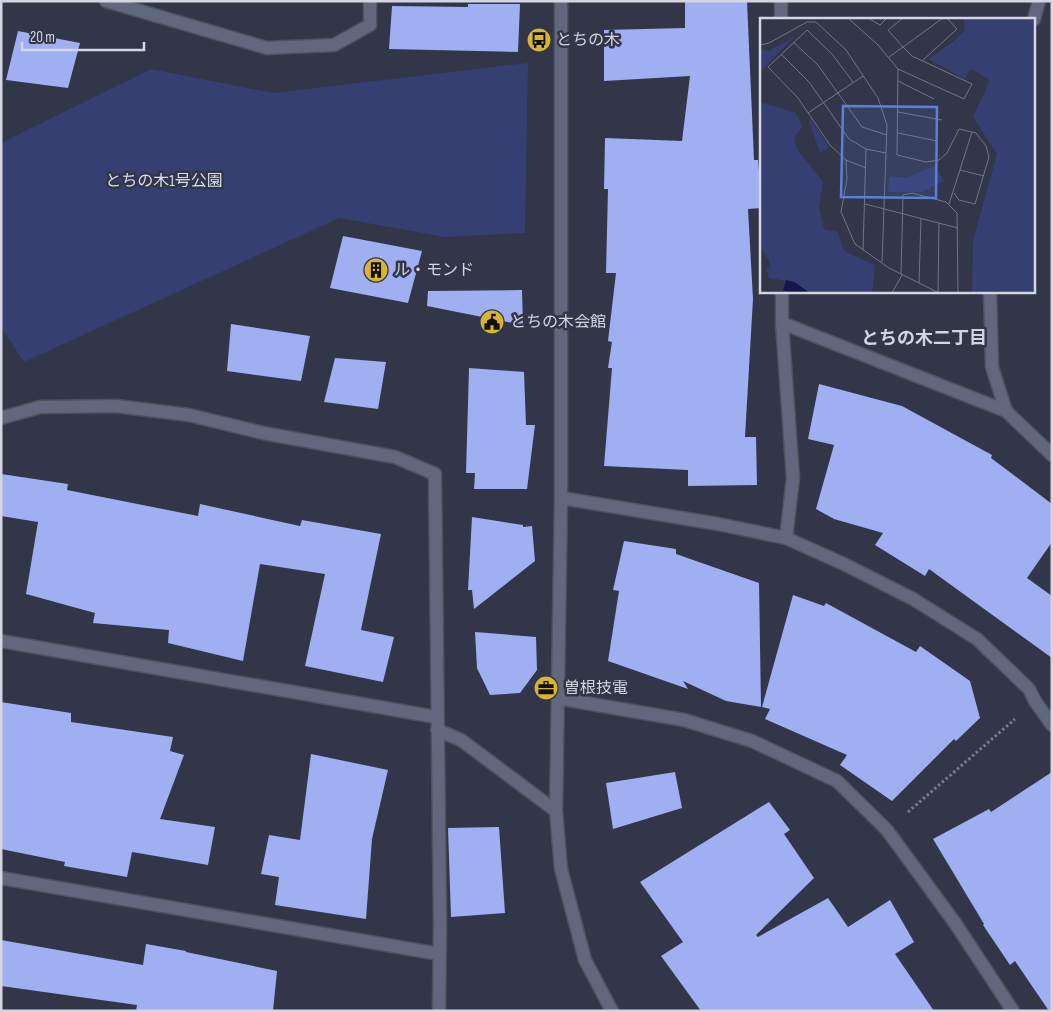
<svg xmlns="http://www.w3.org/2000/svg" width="1053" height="1012" viewBox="0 0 1053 1012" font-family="'Sofia Sans Condensed','Noto Sans JP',sans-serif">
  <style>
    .park { fill: #353f72 }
    .building { fill: #9faff1 }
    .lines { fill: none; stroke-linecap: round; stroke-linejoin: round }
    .street-casing { stroke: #4d5160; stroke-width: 15 }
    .path { stroke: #787c8c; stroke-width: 3; stroke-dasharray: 2.5 2.5; stroke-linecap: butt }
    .street { stroke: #61677c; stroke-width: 12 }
    .labels { text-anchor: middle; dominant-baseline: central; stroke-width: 5; stroke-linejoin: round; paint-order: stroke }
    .poi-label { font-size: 16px; fill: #d3d6e2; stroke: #313648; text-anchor: start }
    .park-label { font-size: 16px; fill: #d8ddf0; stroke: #313648 }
    .neighbourhood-label { font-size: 18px; font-weight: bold; fill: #d3d6e2; stroke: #313648 }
    .inset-road { fill: none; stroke: #727686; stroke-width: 1 }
    .view { fill: #5d7edc; fill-opacity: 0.15; stroke: #5d7edc; stroke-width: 2.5 }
    .inset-edge { fill: none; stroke: #d3d6e2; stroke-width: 2.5 }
  </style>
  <rect width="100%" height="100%" fill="#313648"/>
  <path class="park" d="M528 63 525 233 445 237 339 218 24 362 1 327V143L151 69 273 93Z"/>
  <path class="building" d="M685 1H747L754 160H758L762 208 748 209 753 299 745 437H756L757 485 688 486V470L604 466 612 368H608L612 342 608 341 616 273H606L608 189H604L605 138 682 141 690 76 604 81V30L685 28Z
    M468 4H520L518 52 389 49 392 6 468 7Z
    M18 31 80 43 68 88 6 80Z
    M343 236 422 251 408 303 330 288Z
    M522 290 523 325 427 306 428 291Z
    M231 324 310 336 301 381 227 371Z
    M335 358 386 362 378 409 324 402Z
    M469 368 524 372 526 425H535L527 489H474L475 473H466Z
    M819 384 902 406 992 455 991 458 1052 504V542L1027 578 1052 596V658L929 569 925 576 875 545 883 533 834 519 816 509 834 445 808 439Z
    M1 474 68 484 67 490 198 516 200 504 300 526 302 520 381 534 361 630 394 637 383 682 305 666 325 574 260 564 243 661 168 643 169 630 93 623 95 613 26 594 38 522 1 516Z
    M472 517 523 525V527L532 526 535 561 474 609 472 590H468Z
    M624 541 676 549V554L759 583 761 707 726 701 683 681 688 689 608 661 619 591 613 590Z
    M793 595 824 606 826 603 916 652 920 646 970 681 980 718 956 741 954 739 892 801 840 765 847 755 765 719 770 709 762 707Z
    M475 632 536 637 537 670 520 693 490 695 477 668Z
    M1 702 71 713V722L173 737 170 751 184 755 160 819 215 827 208 865 132 852 127 877 64 866 65 862 1 849Z
    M311 754 388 770 372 839 366 919 275 905 279 877 261 874 269 835 300 840Z
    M675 772 682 808 613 829 606 783Z
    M1052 772V1011H1049L1015 961 1010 965 983 925 984 924 933 839 989 809 991 812Z
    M769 802 790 830 784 834 814 878 756 935 758 937 828 898 848 927 890 900 914 942 895 954 934 1011H701L661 956 683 942 640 882Z
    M499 827 505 913 451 917 448 828Z
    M1 940 143 965 146 944 186 951V952L277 971 273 1011H136L137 1005 1 986Z"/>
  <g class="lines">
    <defs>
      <path id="street" d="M106 1 267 48 334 45 370 25V1
        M561 1V498L556 811 561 869 585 960 612 1011
        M781 19V1
        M1034 19 1039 1
        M782 291V323L793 478 786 538
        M990 291 992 367 1006 411 1052 455
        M782 323 1006 411
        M1 418 40 407 116 406 189 415 263 433 395 457 435 474 440 924 439 1011
        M561 498 718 524 786 538 846 565 913 599 977 639 1029 689 1035 701 1052 725
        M1 641 436 717
        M557 698 684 720 752 741 837 781 887 830 955 923 1013 1011
        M437 730 461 740 556 811
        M1 878 439 954"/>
    </defs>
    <use href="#street" class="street-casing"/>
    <path class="path" d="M908 812 1015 719"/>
    <use href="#street" class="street"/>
  </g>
  <defs>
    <symbol id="bus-disc" viewBox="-11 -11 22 22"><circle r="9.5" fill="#d7b434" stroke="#313648"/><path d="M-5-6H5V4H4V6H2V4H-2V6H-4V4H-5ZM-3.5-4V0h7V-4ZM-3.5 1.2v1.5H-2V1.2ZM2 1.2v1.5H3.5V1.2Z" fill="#111"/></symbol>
    <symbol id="building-disc" viewBox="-11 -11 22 22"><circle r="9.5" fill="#d7b434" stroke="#313648"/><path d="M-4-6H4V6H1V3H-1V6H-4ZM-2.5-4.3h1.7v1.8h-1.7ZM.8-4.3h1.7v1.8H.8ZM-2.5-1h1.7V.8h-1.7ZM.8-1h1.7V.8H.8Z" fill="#111"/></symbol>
    <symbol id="civic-disc" viewBox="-11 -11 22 22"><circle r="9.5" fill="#d7b434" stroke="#313648"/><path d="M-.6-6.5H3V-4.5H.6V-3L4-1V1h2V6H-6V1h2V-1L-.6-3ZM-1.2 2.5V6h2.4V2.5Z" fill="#111"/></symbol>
    <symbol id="office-disc" viewBox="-11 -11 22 22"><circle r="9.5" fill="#d7b434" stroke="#313648"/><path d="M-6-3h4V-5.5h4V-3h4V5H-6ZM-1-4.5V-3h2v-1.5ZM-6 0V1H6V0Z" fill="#111"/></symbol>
  </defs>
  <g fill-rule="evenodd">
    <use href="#bus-disc" x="525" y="26" width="28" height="28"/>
    <use href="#building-disc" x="362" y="256" width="28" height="28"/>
    <use href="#civic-disc" x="478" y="308" width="28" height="28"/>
    <use href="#office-disc" x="532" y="674" width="28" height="28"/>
  </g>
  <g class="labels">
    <g class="poi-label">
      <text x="556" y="40">とちの木</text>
      <text x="394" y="270">ル・モンド</text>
      <text x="510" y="322">とちの木会館</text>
      <text x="564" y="688">曽根技電</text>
    </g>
    <g class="park-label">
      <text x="164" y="181">とちの木1号公園</text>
    </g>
    <g class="neighbourhood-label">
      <text x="924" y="338">とちの木二丁目</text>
    </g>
  </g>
  <g transform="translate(760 18)">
    <rect width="275" height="275" fill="#313648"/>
    <path d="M204 0H275V275H212L213 222 237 136 213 99 230 62 211 51 194 23 205 12ZM34 19 4 50 0 53V31L8 33ZM0 84 36 95 42 109 34 120 37 131 63 164 59 190 64 211 78 214 84 233 115 247 112 275H50L34 264 9 260 6 250H10L9 243 0 228Z" fill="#353f72"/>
    <path d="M194 23 211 51 204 61 169 41ZM50 101 69 129 60 135 49 103ZM174 148 184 163 162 174H128L129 158 146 160Z" fill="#353f72"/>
    <path d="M26 262 34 264 50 275 23 273Z" fill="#14184e"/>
    <path class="inset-road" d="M88 0 118 27 138 51 137 137 166 144 179 142 187 135 199 111 216 115 226 128 229 139 215 186 199 182 194 175M108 0 120 7 127 0M33 24 58 47 102 109 127 117M0 27 9 25 47 4H56L86 32 118 80 127 107 122 244M21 36 49 64 89 121 106 131 126 135M129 39 143 29 128 12 143 0M163 42 197 11 187 0M138 51 204 81 212 66 152 38 143 29 183 0M138 63 174 81M93 64 72 36 47 12 8 49 38 80 70 127 86 142 87 161 81 194 95 226 129 250 179 275M138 94 182 102M48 95 103 58M138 115 177 123M86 142 106 150M200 152 224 158M105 186 198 210M189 186 212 114M103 232 106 131M141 256 143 177 152 175 186 184 197 195 198 275M159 265 161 200M178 274 179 205M132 275 142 257"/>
    <path class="view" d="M83 88 177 89 176 180 81 179Z"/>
    <rect width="275" height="275" class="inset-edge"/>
  </g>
  <rect width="1053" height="1012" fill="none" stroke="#d3d6e2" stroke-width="5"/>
  <path d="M22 42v8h122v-8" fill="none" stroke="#d3d6e2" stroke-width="2.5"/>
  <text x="30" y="42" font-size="15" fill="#d3d6e2" stroke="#313648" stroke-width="4" paint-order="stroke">20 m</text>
</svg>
